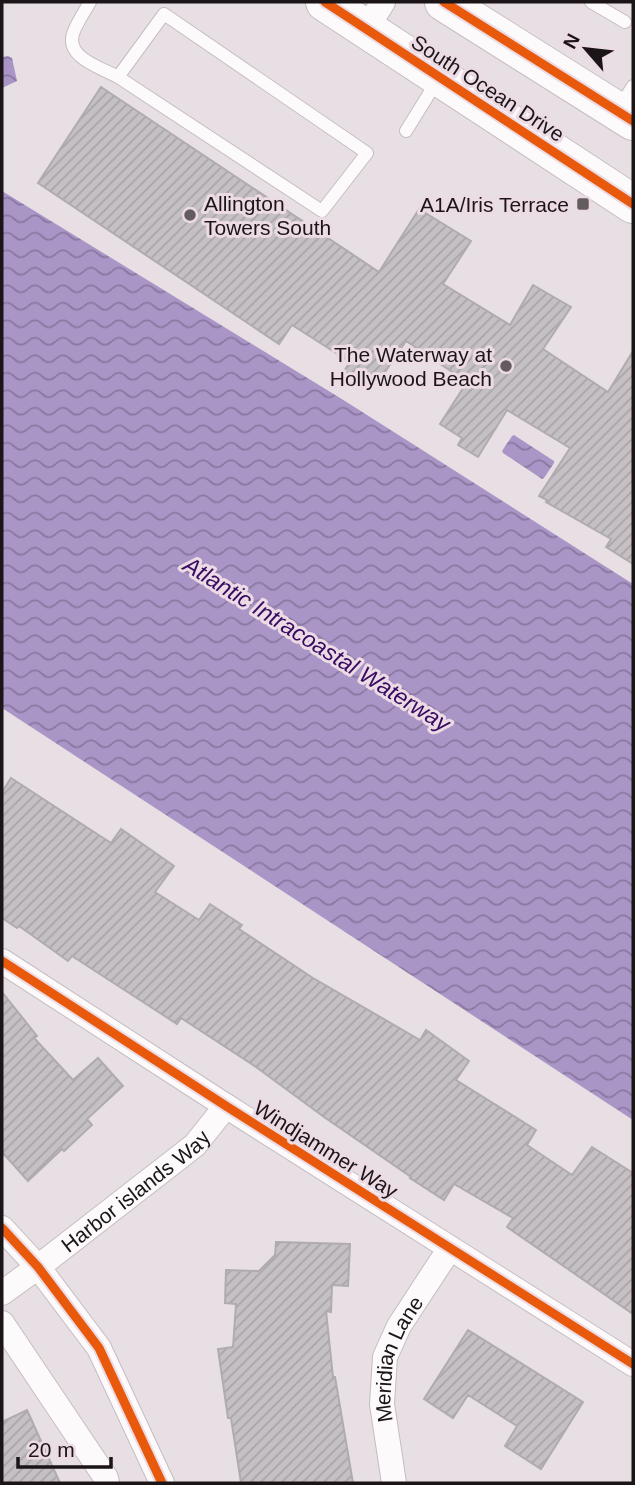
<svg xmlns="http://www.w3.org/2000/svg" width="635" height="1485" viewBox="0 0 635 1485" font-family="Helvetica,sans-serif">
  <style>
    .water { fill: url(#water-waves) }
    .building { fill: url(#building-hatch); stroke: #b0abaf; stroke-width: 2 }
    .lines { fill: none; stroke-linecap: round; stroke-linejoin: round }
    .lane-casing { stroke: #c5bdc1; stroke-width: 14 }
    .street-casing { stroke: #c5bdc1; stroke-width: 26 }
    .primary-casing { stroke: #c5bdc1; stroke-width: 40 }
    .lane { stroke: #fcfafb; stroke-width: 12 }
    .street { stroke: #fcfafb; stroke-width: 24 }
    .primary { stroke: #fcfafb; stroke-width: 38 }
    .cycleway-casing { stroke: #ecdbe4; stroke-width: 13 }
    .cycleway { stroke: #e8590c; stroke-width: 9 }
    .poi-dot { fill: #635c5f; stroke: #ecdbe4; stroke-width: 2.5 }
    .labels { text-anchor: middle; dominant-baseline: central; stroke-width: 6; stroke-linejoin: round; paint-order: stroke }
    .street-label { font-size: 21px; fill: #1b1518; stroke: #ecdbe4 }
    .poi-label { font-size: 21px; fill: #1b1518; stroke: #ecdbe4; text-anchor: end }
    .water-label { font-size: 23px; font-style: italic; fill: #380b62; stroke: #ecdbe4 }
  </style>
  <defs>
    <pattern id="water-waves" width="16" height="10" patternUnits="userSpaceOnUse" patternTransform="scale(1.75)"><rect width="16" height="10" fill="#aa95c7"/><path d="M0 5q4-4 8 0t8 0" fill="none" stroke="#8a78a1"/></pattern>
    <pattern id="building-hatch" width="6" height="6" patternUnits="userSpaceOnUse" patternTransform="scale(1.75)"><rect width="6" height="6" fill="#c5c0c4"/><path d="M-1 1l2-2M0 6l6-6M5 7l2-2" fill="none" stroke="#a9a4a8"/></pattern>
  </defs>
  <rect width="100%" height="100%" fill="#e8dfe4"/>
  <path class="water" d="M8 56 12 58 17 81 2 88V57Z
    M2 191 345 401 633 584V1120L2 708Z
    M514 435 554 461V463L544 478 542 479 503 453 502 451 512 436Z"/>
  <path class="building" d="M101 87 379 272 419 209 471 241 443 284 510 325 533 285 571 307 543 349 608 392 633 351V564L606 547 611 539 546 502 547 500 539 496 570 448 507 410 478 457 458 445 462 438 440 424 467 382 406 341 379 381 373 376 367 384 344 371 350 362 292 325 279 344 38 183Z
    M11 778 111 843 121 829 174 866 155 892 199 920 210 904 242 925 239 929 313 978 420 1040 426 1030 469 1061 456 1080 536 1130 527 1145 572 1175 592 1147 633 1173V1314L507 1227 513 1218 454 1184 444 1200 410 1178 411 1177 324 1117 256 1067 181 1018 177 1024 72 956 68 961 19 926 17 928 2 918V792Z
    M2 992 37 1036 34 1038 73 1080 98 1058 123 1086 87 1119 92 1125 64 1151 62 1149 28 1181 2 1152Z
    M276 1242 350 1244 348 1286 332 1285 331 1312 326 1311 333 1377H335L353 1483H241L231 1418H228L218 1349 233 1347 236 1304 225 1303 226 1270 259 1271 275 1255Z
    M468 1330 583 1402 541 1469 505 1446 517 1426 468 1395 453 1418 424 1399Z
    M27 1410 60 1483H2V1422Z"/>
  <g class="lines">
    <defs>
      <path id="lane" d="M90 2C85 11 78 21 74 31 63 57 100 67 118 77L164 14 367 153 322 211 118 77
        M591 2 625 22
        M619 108 633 86
        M406 131 437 81"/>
      <g id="street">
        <path d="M366 29 383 2"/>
        <path d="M2 961 226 1106 633 1364"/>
        <path d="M2 1228 38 1267 99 1348 162 1483"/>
        <path id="s1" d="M2 1293 38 1267 195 1145 226 1106"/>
        <path d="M2 1323 106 1478 107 1483"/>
        <path id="s2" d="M394 1483 382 1404 385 1357 399 1326 450 1248"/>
      </g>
      <path id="primary" d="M325 2 633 204
        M444 2 633 121"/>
    </defs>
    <use href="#lane" class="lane-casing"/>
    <use href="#street" class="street-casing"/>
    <use href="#primary" class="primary-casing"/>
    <use href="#lane" class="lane"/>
    <use href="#street" class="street"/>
    <use href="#primary" class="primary"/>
    <defs>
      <path id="cycleway" d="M325 2 633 204
        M444 2 633 121
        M2 961 226 1106 633 1364
        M2 1228 38 1267 99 1348 162 1483"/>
    </defs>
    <use href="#cycleway" class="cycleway-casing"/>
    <use href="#cycleway" class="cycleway"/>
  </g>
  <g class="poi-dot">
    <rect x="576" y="197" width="14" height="14" rx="3.5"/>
    <circle cx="190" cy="215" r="7"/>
    <circle cx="506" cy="366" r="7"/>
  </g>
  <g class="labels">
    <g class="street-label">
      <text transform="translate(488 88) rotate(33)">South Ocean Drive</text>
      <text transform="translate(326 1149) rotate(32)">Windjammer Way</text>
      <text stroke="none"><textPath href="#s1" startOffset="168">Harbor islands Way</textPath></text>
      <text stroke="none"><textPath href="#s2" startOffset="128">Meridian Lane</textPath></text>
    </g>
    <g class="poi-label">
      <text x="204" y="203" text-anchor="start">Allington<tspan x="204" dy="24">Towers South</tspan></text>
      <text x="569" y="204">A1A/Iris Terrace</text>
      <text x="492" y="354">The Waterway at<tspan x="492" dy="24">Hollywood Beach</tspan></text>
    </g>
    <g class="water-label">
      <text transform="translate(317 644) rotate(32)">Atlantic Intracoastal Waterway</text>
    </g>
  </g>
  <rect width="635" height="1485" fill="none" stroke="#1b1518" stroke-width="7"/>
  <g transform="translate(586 49) rotate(298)" stroke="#ecdbe4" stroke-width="5" paint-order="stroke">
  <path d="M0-5L12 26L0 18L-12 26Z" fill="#1b1518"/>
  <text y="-10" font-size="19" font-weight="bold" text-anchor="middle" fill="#1b1518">N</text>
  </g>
  <path d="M18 1457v10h93v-10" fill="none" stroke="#1b1518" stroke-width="3.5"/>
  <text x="28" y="1457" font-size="21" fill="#1b1518" stroke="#ecdbe4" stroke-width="5" paint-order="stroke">20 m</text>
</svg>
